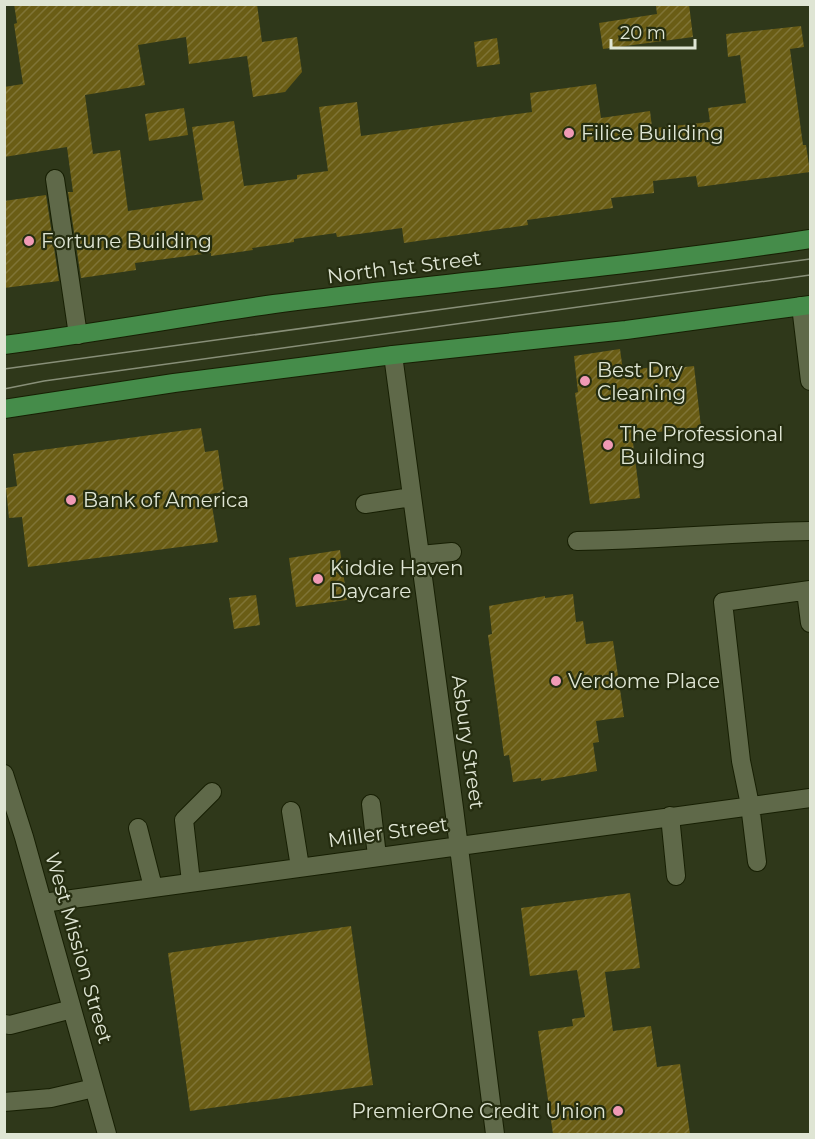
<svg xmlns="http://www.w3.org/2000/svg" width="815" height="1139" viewBox="0 0 815 1139" font-family="Montserrat,sans-serif">
  <style>
    .building { fill: url(#building-hatch) }
    .lines { fill: none; stroke-linecap: round; stroke-linejoin: round }
    .minor-casing { stroke: #171f03; stroke-width: 20 }
    .major-casing { stroke: #171f03; stroke-width: 20 }
    .minor { stroke: #5f6949; stroke-width: 18 }
    .major { stroke: #458c4a; stroke-width: 18 }
    .tram { stroke: #888f78; stroke-width: 1.5 }
    .poi-dot { fill: #f09ab5; stroke: #252d10; stroke-width: 2 }
    .labels { text-anchor: middle; dominant-baseline: central; stroke-width: 4.5; stroke-linejoin: round; paint-order: stroke }
    .poi-label { font-size: 20px; fill: #dfe5d4; stroke: #252d10; text-anchor: start }
    .street-label { font-size: 20px; fill: #dfe5d4; stroke: #252d10 }
  </style>
  <defs>
    <pattern id="building-hatch" width="6" height="6" patternUnits="userSpaceOnUse" patternTransform="scale(1.5)"><rect width="6" height="6" fill="#6a5d15"/><path d="M-1 1l2-2M0 6l6-6M5 7l2-2" fill="none" stroke="#7f7436"/></pattern>
  </defs>
  <rect width="100%" height="100%" fill="#2f381a"/>
  <path class="building" d="M14 4H257L262 42 297 37 302 72 285 92 253 97 247 56 189 64 186 37 138 45 145 85 85 95 93 154 120 150 128 211 203 200 192 127 234 121 244 186 297 179V175L328 171 319 107 357 102 361 136 532 112 530 93 596 84 601 118 650 111 652 127 655 128 710 122 708 108 746 103 740 55 728 57 726 34 801 26 804 47 790 49 803 145H806L810 172 698 187 696 176 653 181 654 193 611 198 613 208 527 220 528 225 404 243 402 228 337 237 336 233 294 239V242L252 248 253 250 211 256V253L135 263 136 270 81 278 68 192H73L67 147 4 157V87L23 84 14 24 17 23Z
    M672 4H689L693 37 603 49 599 23 657 14 656 6Z
    M497 38 500 64 477 67 474 42Z
    M184 108 188 135 149 141 145 114Z
    M46 195 59 281 4 288V201Z
    M620 349 623 371 668 365V369L694 366 701 427 632 435 640 498 590 504 575 393 578 392 574 356Z
    M201 428 205 452 218 450 224 492 210 494 218 542 28 567 22 517 9 518 6 488 17 486 13 454Z
    M340 550 347 600 296 607 289 558Z
    M573 594 576 622 583 621 586 644 613 641 624 717 596 721 599 742 593 743 597 771 541 781V778L513 782 509 755 504 756 488 635 492 634 489 606 545 596V598Z
    M256 595 260 625 234 629 229 598Z
    M630 893 640 968 605 972 613 1031 651 1026 657 1067 680 1064 690 1134H553L538 1031 573 1026 572 1019 585 1017 577 970 530 976 521 908Z
    M351 926 373 1085 190 1111 168 953Z"/>
  <g class="lines">
    <defs>
      <path id="minor" d="M55 179 78 335
        M801 306 810 381
        M393 355 454 808 495 1134
        M365 504 412 497
        M577 541C655 540 733 532 810 531
        M420 555 452 552
        M806 591 810 623
        M4 774 24 837 107 1134
        M371 804 377 856
        M291 811 300 867
        M670 816 676 876
        M138 828 153 887
        M757 862 750 805 741 761 723 602 810 590
        M191 882 184 820 212 792
        M43 903 810 798
        M4 1024 10 1025 72 1009
        M4 1102 51 1098 94 1088"/>
      <path id="major" d="M4 345C95 333 184 317 274 304 453 281 632 267 810 239
        M4 409 174 383 393 355 626 330 810 305"/>
    </defs>
    <use href="#minor" class="minor-casing"/>
    <use href="#major" class="major-casing"/>
    <use href="#minor" class="minor"/>
    <use href="#major" class="major"/>
    <path class="tram" d="M4 369 810 259
      M4 389 44 381 810 275"/>
  </g>
  <g class="poi-dot">
    <circle cx="569" cy="133" r="6"/>
    <circle cx="29" cy="241" r="6"/>
    <circle cx="585" cy="381" r="6"/>
    <circle cx="608" cy="445" r="6"/>
    <circle cx="71" cy="500" r="6"/>
    <circle cx="318" cy="579" r="6"/>
    <circle cx="556" cy="681" r="6"/>
    <circle cx="618" cy="1111" r="6"/>
  </g>
  <g class="labels">
    <g class="poi-label">
      <text x="581" y="133">Filice Building</text>
      <text x="41" y="241">Fortune Building</text>
      <text x="597" y="370">Best Dry<tspan x="597" dy="23">Cleaning</tspan></text>
      <text x="620" y="434">The Professional<tspan x="620" dy="23">Building</tspan></text>
      <text x="83" y="500">Bank of America</text>
      <text x="330" y="568">Kiddie Haven<tspan x="330" dy="23">Daycare</tspan></text>
      <text x="568" y="681">Verdome Place</text>
      <text x="606" y="1111" text-anchor="end">PremierOne Credit Union</text>
    </g>
    <g class="street-label">
      <text transform="translate(404 267) rotate(-7)">North 1st Street</text>
      <text transform="translate(468 742) rotate(82)">Asbury Street</text>
      <text transform="translate(388 832) rotate(-8)">Miller Street</text>
      <text transform="translate(79 948) rotate(74)">West Mission Street</text>
    </g>
  </g>
  <rect width="815" height="1139" fill="none" stroke="#dfe5d4" stroke-width="12"/>
  <path d="M611 39v9h84v-9" fill="none" stroke="#dfe5d4" stroke-width="3"/>
  <text x="620" y="39" font-size="18" fill="#dfe5d4" stroke="#252d10" stroke-width="4.5" paint-order="stroke">20 m</text>
</svg>
